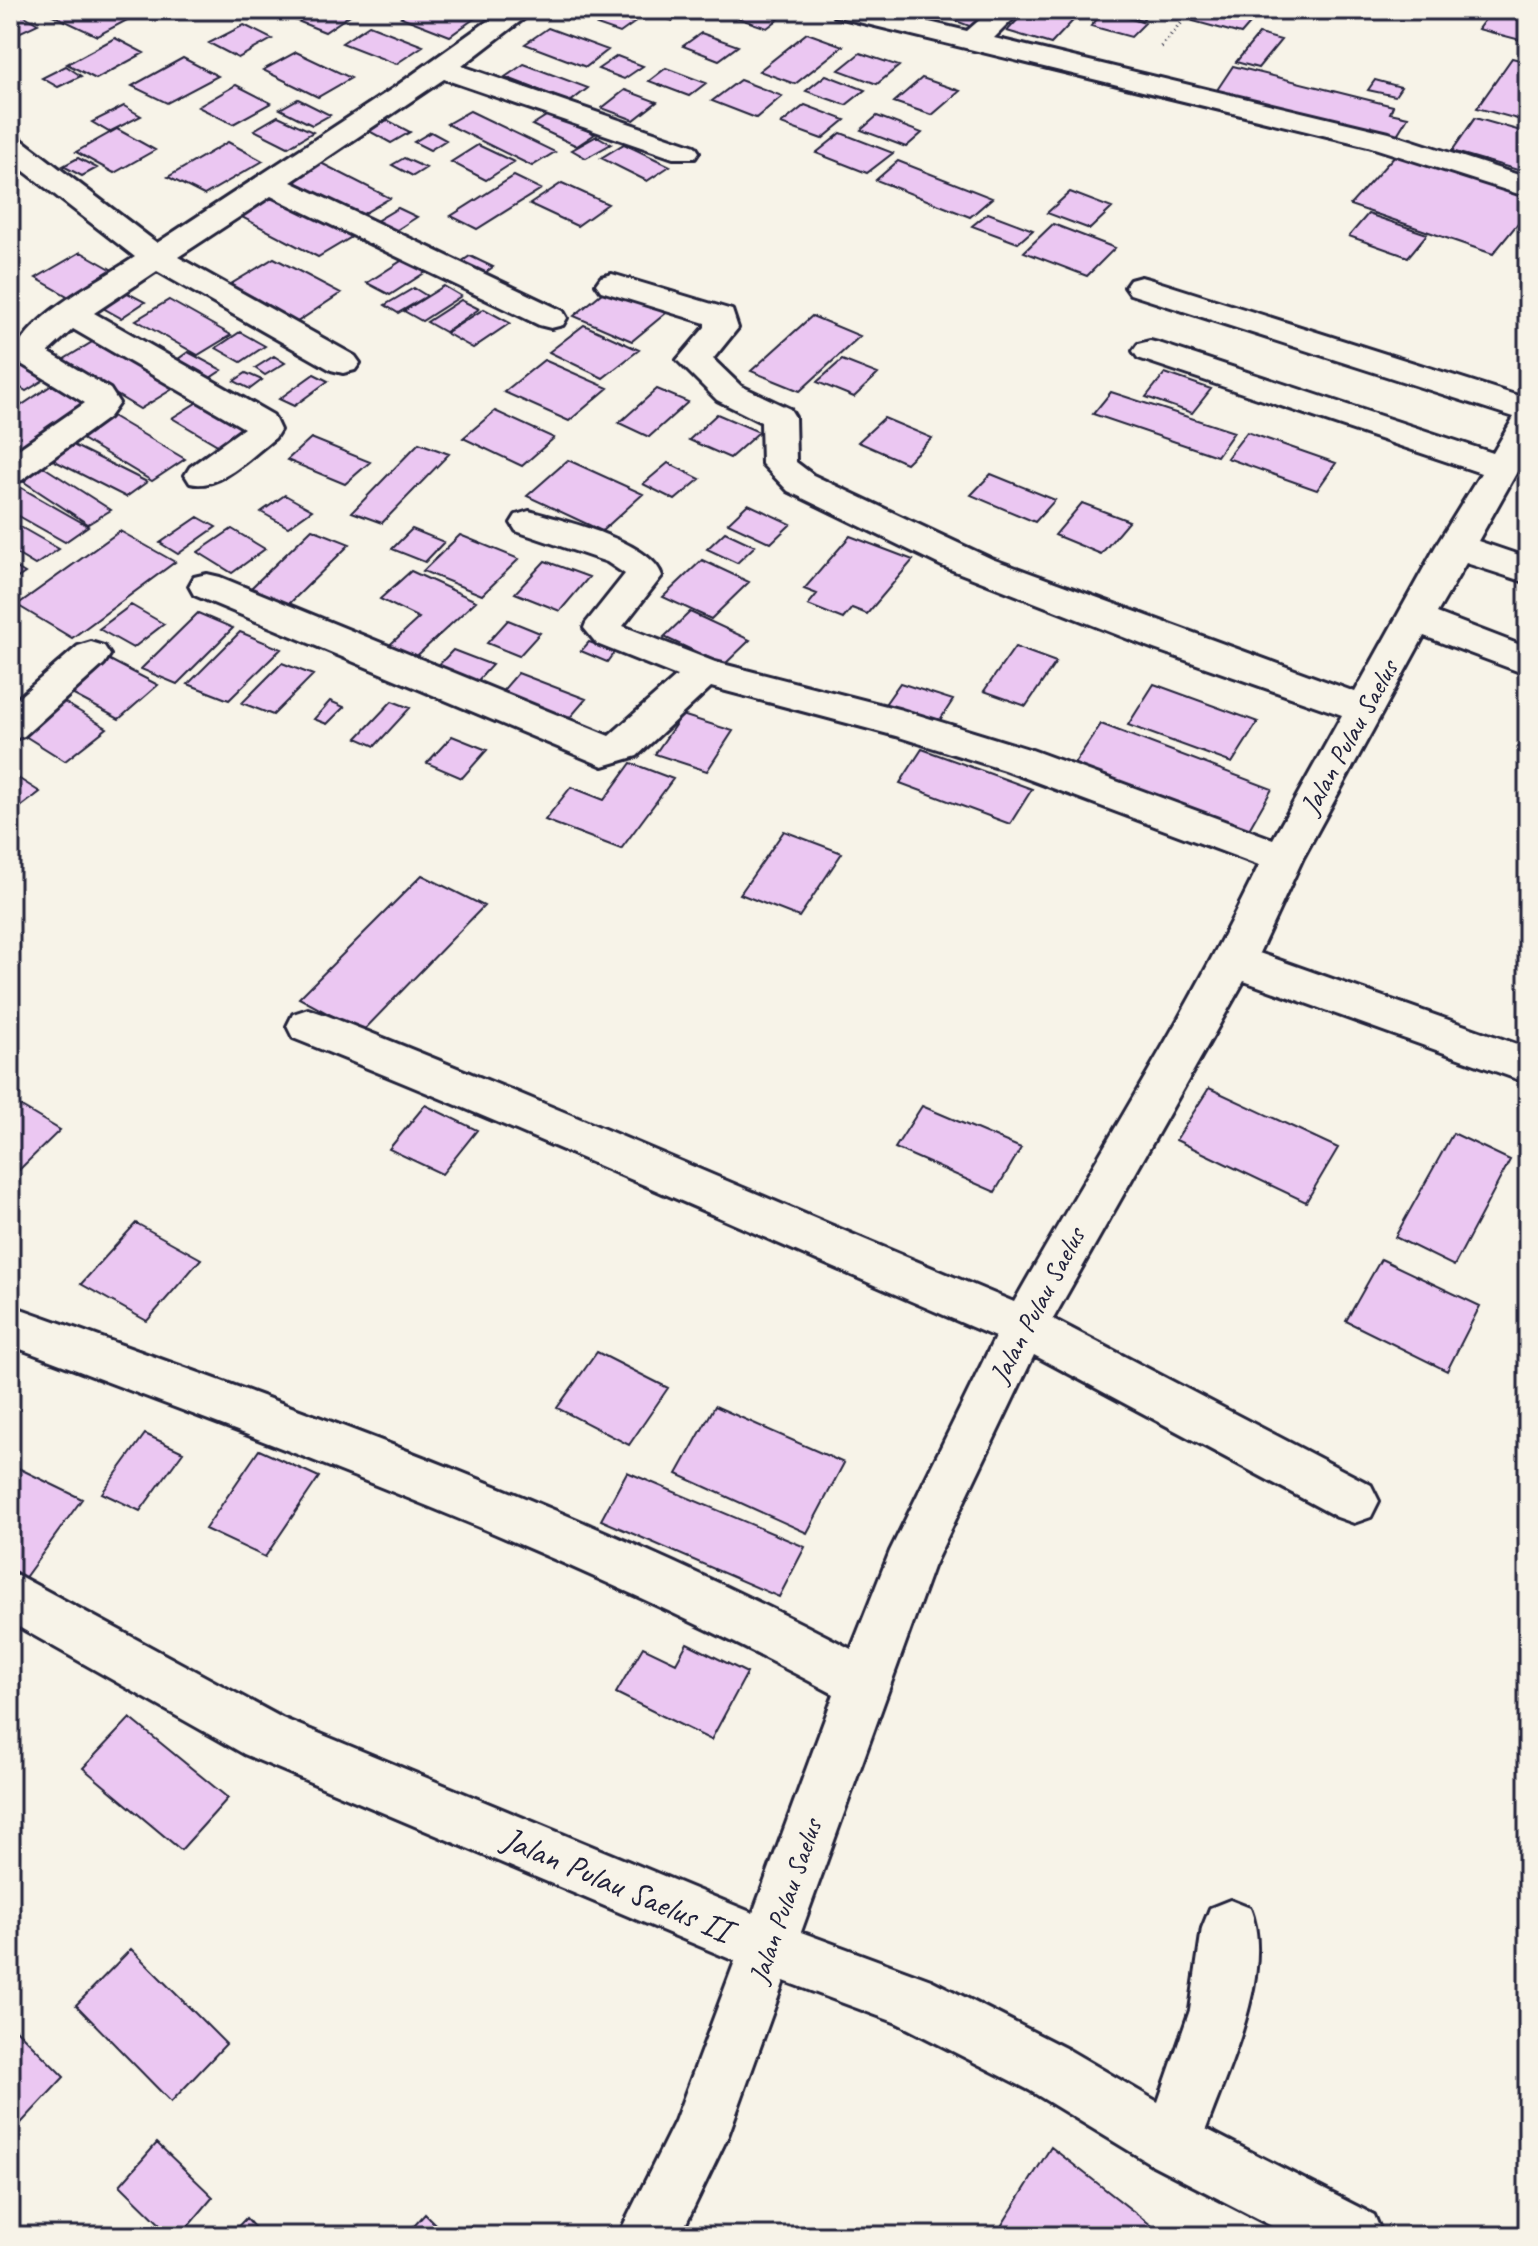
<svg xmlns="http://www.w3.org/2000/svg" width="1538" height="2246" viewBox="0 0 1538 2246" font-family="Caveat,sans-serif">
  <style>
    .building { fill: #ebc7f2; stroke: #22223b; stroke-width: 2 }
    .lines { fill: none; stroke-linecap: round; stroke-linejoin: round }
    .minor-casing { stroke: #22223b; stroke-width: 6 }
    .path { stroke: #22223b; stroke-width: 4; stroke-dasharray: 1 4; stroke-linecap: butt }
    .minor { fill: #f7f3e8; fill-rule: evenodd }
    .labels { text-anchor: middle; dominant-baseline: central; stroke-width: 8; stroke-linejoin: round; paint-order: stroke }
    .street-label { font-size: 28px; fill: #22223b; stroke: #f7f3e8 }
    .near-street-label { font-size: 34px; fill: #22223b; stroke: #f7f3e8 }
  </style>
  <rect width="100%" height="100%" fill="#f7f3e8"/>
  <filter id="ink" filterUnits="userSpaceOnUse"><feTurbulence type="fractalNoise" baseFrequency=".0125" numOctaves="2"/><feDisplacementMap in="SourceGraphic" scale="16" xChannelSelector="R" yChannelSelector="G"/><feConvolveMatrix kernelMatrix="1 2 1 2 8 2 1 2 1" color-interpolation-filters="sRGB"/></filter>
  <g filter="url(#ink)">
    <path class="building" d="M42 10H111L129 19 97 36Z
      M270 10H346L353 13 325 32Z
      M411 10H453L475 18 450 36 401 17Z
      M643 10H688L673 21Z
      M747 10H757L780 18 767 28 737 18Z
      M880 10H921L928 12 919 21Z
      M964 10H1005L977 29 951 19Z
      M1027 10H1083L1051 44 1007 31Z
      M1109 10H1152L1142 20Z
      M1203 10H1262L1241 34 1193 21Z
      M1492 10 1528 12V42L1478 29Z
      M1104 11 1145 23 1131 37 1091 26Z
      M23 15 38 24 10 37V21Z
      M612 15 634 23 620 33 597 25Z
      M244 25 272 39 238 58 209 43Z
      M369 25 423 46 396 64 342 43Z
      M548 28 608 50 586 67 525 44Z
      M701 33 738 46 719 60 683 46Z
      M807 33 843 46 795 84 759 71Z
      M1259 34 1281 40 1258 68 1236 62Z
      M115 38 144 53 96 79 67 64Z
      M296 52 351 78 318 97 263 70Z
      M860 53 899 66 877 84 839 70Z
      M617 56 643 66 624 79 598 69Z
      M183 58 218 76 167 103 132 86Z
      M1512 58 1528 62V122L1477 108Z
      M524 64 588 88 570 102 505 77Z
      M66 66 81 76 58 87 42 78Z
      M1233 66 1393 106 1390 113 1408 117 1395 138 1215 93Z
      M666 68 706 83 689 96 649 81Z
      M826 75 865 90 846 105 806 91Z
      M922 78 960 91 932 115 894 102Z
      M740 80 782 96 756 118 712 101Z
      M1375 80 1401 87 1395 96 1368 90Z
      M236 85 271 103 233 124 198 107Z
      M625 90 657 102 634 120 602 108Z
      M298 99 330 115 312 125 280 109Z
      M805 105 845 120 822 139 781 124Z
      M124 106 141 116 109 132 92 122Z
      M470 111 555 152 532 166 447 124Z
      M551 113 595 134 577 146 532 125Z
      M278 116 313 132 288 147 254 130Z
      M877 116 922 133 906 147 861 130Z
      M1475 118 1528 133V173L1452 151Z
      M387 120 410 132 391 143 369 131Z
      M117 129 155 150 114 173 76 152Z
      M431 132 446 140 430 150 414 142Z
      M841 133 893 153 867 173 816 153Z
      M597 136 611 144 586 158 572 150Z
      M228 142 263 161 204 195 168 177Z
      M624 144 670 166 647 181 601 158Z
      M478 145 514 162 486 180 451 162Z
      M1397 153 1528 197V211L1493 254 1350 205Z
      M78 158 97 168 82 176 63 166Z
      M404 158 426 168 413 176 392 165Z
      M898 161 992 198 970 217 876 180Z
      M319 162 390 198 356 218 286 182Z
      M514 176 541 189 477 229 451 216Z
      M562 183 608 204 577 226 530 204Z
      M271 191 355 235 318 257 234 213Z
      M1070 192 1112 208 1090 229 1047 213Z
      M398 208 417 217 392 233 373 223Z
      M988 213 1033 230 1018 243 972 226Z
      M1368 214 1427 234 1408 257 1349 236Z
      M1053 224 1115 248 1087 276 1024 252Z
      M81 252 116 272 71 298 36 278Z
      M409 256 432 268 390 295 367 283Z
      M470 256 493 267 475 280 452 268Z
      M274 258 341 293 294 324 226 287Z
      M444 286 461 296 422 321 404 311Z
      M118 288 145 302 121 318 94 303Z
      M414 288 427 296 398 313 385 305Z
      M608 288 666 313 632 341 574 316Z
      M169 300 231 335 198 355 136 320Z
      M461 300 479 309 445 332 427 322Z
      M484 309 510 323 473 348 446 333Z
      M812 316 860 336 800 391 751 371Z
      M584 325 639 350 603 378 549 352Z
      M240 332 265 346 241 362 216 348Z
      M99 338 179 385 140 409 61 361Z
      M188 352 222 370 207 380 174 362Z
      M274 356 285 363 265 375 255 368Z
      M544 360 608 388 569 421 504 392Z
      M842 360 878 374 854 397 817 382Z
      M28 363 50 376 26 391 10 381V374Z
      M246 373 262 380 250 389 234 381Z
      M1165 373 1211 389 1192 413 1146 397Z
      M314 374 328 381 294 406 279 399Z
      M52 385 88 405 15 454 10 451V413Z
      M657 389 688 402 649 437 619 423Z
      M1111 392 1234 432 1217 456 1093 414Z
      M204 398 253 426 221 447 172 418Z
      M495 411 554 438 522 466 463 438Z
      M105 412 185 459 152 481 72 433Z
      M717 414 759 432 730 458 689 440Z
      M884 418 932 438 906 463 858 442Z
      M1247 432 1336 463 1317 490 1227 458Z
      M311 438 370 462 345 484 287 460Z
      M69 443 147 482 126 497 49 458Z
      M419 443 449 454 382 523 352 512Z
      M568 460 643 494 602 531 527 496Z
      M668 463 700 479 675 500 643 484Z
      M39 464 111 510 88 524 18 478Z
      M991 474 1055 500 1035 522 971 495Z
      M10 483 11 482 88 526 65 542 10 511Z
      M285 495 312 510 288 527 261 512Z
      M1082 503 1129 521 1101 554 1055 535Z
      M748 504 791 524 771 543 728 523Z
      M198 517 216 527 178 554 160 543Z
      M10 521 59 549 35 565 10 550Z
      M232 529 265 549 232 573 198 552Z
      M312 529 350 544 289 604 250 589Z
      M412 529 444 542 425 562 392 549Z
      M120 531 175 562 72 638 17 605Z
      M725 532 755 546 737 563 707 549Z
      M460 535 519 559 482 595 423 571Z
      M850 536 913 560 867 614 852 608 843 619 808 605 817 594 804 589Z
      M702 560 749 582 711 619 663 597Z
      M545 561 589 577 560 611 515 593Z
      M10 564 25 573 10 583Z
      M411 571 476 601 408 664 382 652 419 618 380 599Z
      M131 605 164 624 133 648 99 629Z
      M690 612 750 640 724 665 664 637Z
      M198 613 233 628 177 684 141 669Z
      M508 620 540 633 519 656 487 643Z
      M240 632 281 649 229 700 188 684Z
      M589 642 615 651 607 662 581 651Z
      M1015 647 1056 662 1026 706 984 691Z
      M453 650 492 665 472 687 433 671Z
      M108 659 158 685 119 719 68 692Z
      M282 663 313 675 273 715 242 703Z
      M518 673 586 699 561 728 493 702Z
      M900 683 953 700 934 729 881 710Z
      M1154 684 1258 722 1232 763 1128 725Z
      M59 699 107 728 65 761 17 731Z
      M330 701 344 707 327 724 314 719Z
      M392 701 410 708 375 746 357 738Z
      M682 715 733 731 707 771 655 754Z
      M1101 724 1272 789 1248 831 1074 764Z
      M452 736 487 750 462 778 427 763Z
      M922 749 1032 789 1010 824 900 783Z
      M631 763 673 779 621 849 545 820 571 787 604 800Z
      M10 773 40 792 10 815Z
      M784 831 842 853 799 917 740 894Z
      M422 875 484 906 362 1032 299 998Z
      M1209 1088 1338 1148 1306 1202 1176 1140Z
      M13 1102 60 1130 19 1170 10 1165V1105Z
      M425 1105 477 1130 442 1174 389 1149Z
      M922 1106 1021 1148 995 1192 895 1148Z
      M1453 1133 1510 1160 1454 1266 1395 1237Z
      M136 1223 201 1259 147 1321 81 1284Z
      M1381 1259 1480 1306 1447 1371 1346 1321Z
      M597 1352 668 1388 629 1445 557 1408Z
      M715 1406 844 1463 807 1533 677 1474Z
      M145 1434 183 1452 140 1511 102 1493Z
      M259 1450 319 1477 265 1557 205 1529Z
      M16 1467 82 1499 21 1583 10 1577V1475Z
      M627 1472 805 1547 779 1597 601 1520Z
      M687 1643 747 1673 711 1740 616 1693 643 1647 676 1663Z
      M130 1718 228 1798 181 1850 83 1768Z
      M131 1949 226 2044 171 2102 76 2005Z
      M16 2029 64 2077 10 2135V2035Z
      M157 2143 213 2197 180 2236H172L120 2185Z
      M1051 2147 1165 2236H995Z
      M425 2214 447 2236H405Z
      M246 2218 262 2236H229Z"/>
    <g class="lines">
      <defs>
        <path id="minor" d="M503 10H535L462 66 695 146 699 152 695 158H673L444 79 291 182 563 311 567 318 563 325 551 328 539 325 271 196 178 257 355 356 360 363 355 370 343 373 331 370 157 271 94 313 273 415 280 430 275 438C252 455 220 491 190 483L185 475 190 467 244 428 73 329 48 352 110 389 119 403 109 417 22 480 10 483V455L85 403 18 362 13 355C35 310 95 284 135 257L10 160V137L22 140 157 243 395 87Z
          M830 10H879L967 31 991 10H1022L994 38 1389 133 1528 178V197L1368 146 834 16Z
          M612 274 732 310 738 328 713 359 741 386 790 409 795 417 796 462 813 475 992 559 1355 692 1436 546 1481 473 1138 358 1133 351 1138 344 1150 341 1162 344 1493 453 1514 417 1130 294 1125 287 1130 280 1141 277 1152 280 1528 399V452L1478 541 1528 558V583L1466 563 1437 613 1528 648V675L1424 636 1303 858 1259 953 1528 1048V1083L1244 981 1053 1319 1371 1485 1379 1501 1371 1517 1354 1523 1337 1517 1034 1355 933 1567 801 1932 931 1980 1069 2050 1158 2102 1190 2010 1202 1928 1210 1908 1230 1900 1250 1908C1275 1970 1228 2069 1206 2129L1374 2215 1383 2236H1291L1151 2164 1029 2090 897 2023 784 1981 728 2136 680 2236H618L675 2121 735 1961 244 1754 10 1622V1571L282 1718 753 1913 834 1694C570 1552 290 1451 10 1345V1305C295 1407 583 1508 851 1649L890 1551 995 1337C761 1237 529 1132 293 1038L287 1026 293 1014 308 1009 323 1014C555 1105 784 1207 1014 1302 1096 1157 1187 1015 1259 865L1004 770 896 736 711 687 637 756 603 766 194 595 189 586 194 577 207 574 220 577 609 736 677 676 597 644 584 628 586 623 625 574 607 562 516 531 511 523 516 515 529 511C562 520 653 542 662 576L623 626 715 662 902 710 1032 750 1273 839 1342 715 1154 649 942 566 788 491 762 464 761 422 717 400 677 360 705 327V323L601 291 596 284 601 277Z
          M91 642 104 646 110 655 104 664 24 736 10 740V705L78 646Z"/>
      </defs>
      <use href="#minor" class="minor-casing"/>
      <path class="path" d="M1161 47 1192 10"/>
      <use href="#minor" class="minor"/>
    </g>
  </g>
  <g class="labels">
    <g class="street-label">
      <text transform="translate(1349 737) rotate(-61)">Jalan Pulau Saelus</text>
      <text transform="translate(1037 1305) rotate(-62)">Jalan Pulau Saelus</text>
      <text transform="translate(785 1901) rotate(-71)">Jalan Pulau Saelus</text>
    </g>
    <g class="near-street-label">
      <text transform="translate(617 1884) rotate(23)">Jalan Pulau Saelus II</text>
    </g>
  </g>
  <rect width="1538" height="2246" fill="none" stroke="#f7f3e8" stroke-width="40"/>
  <rect x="20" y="20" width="1498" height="2206" fill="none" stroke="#22223b" stroke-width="3" filter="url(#ink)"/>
</svg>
